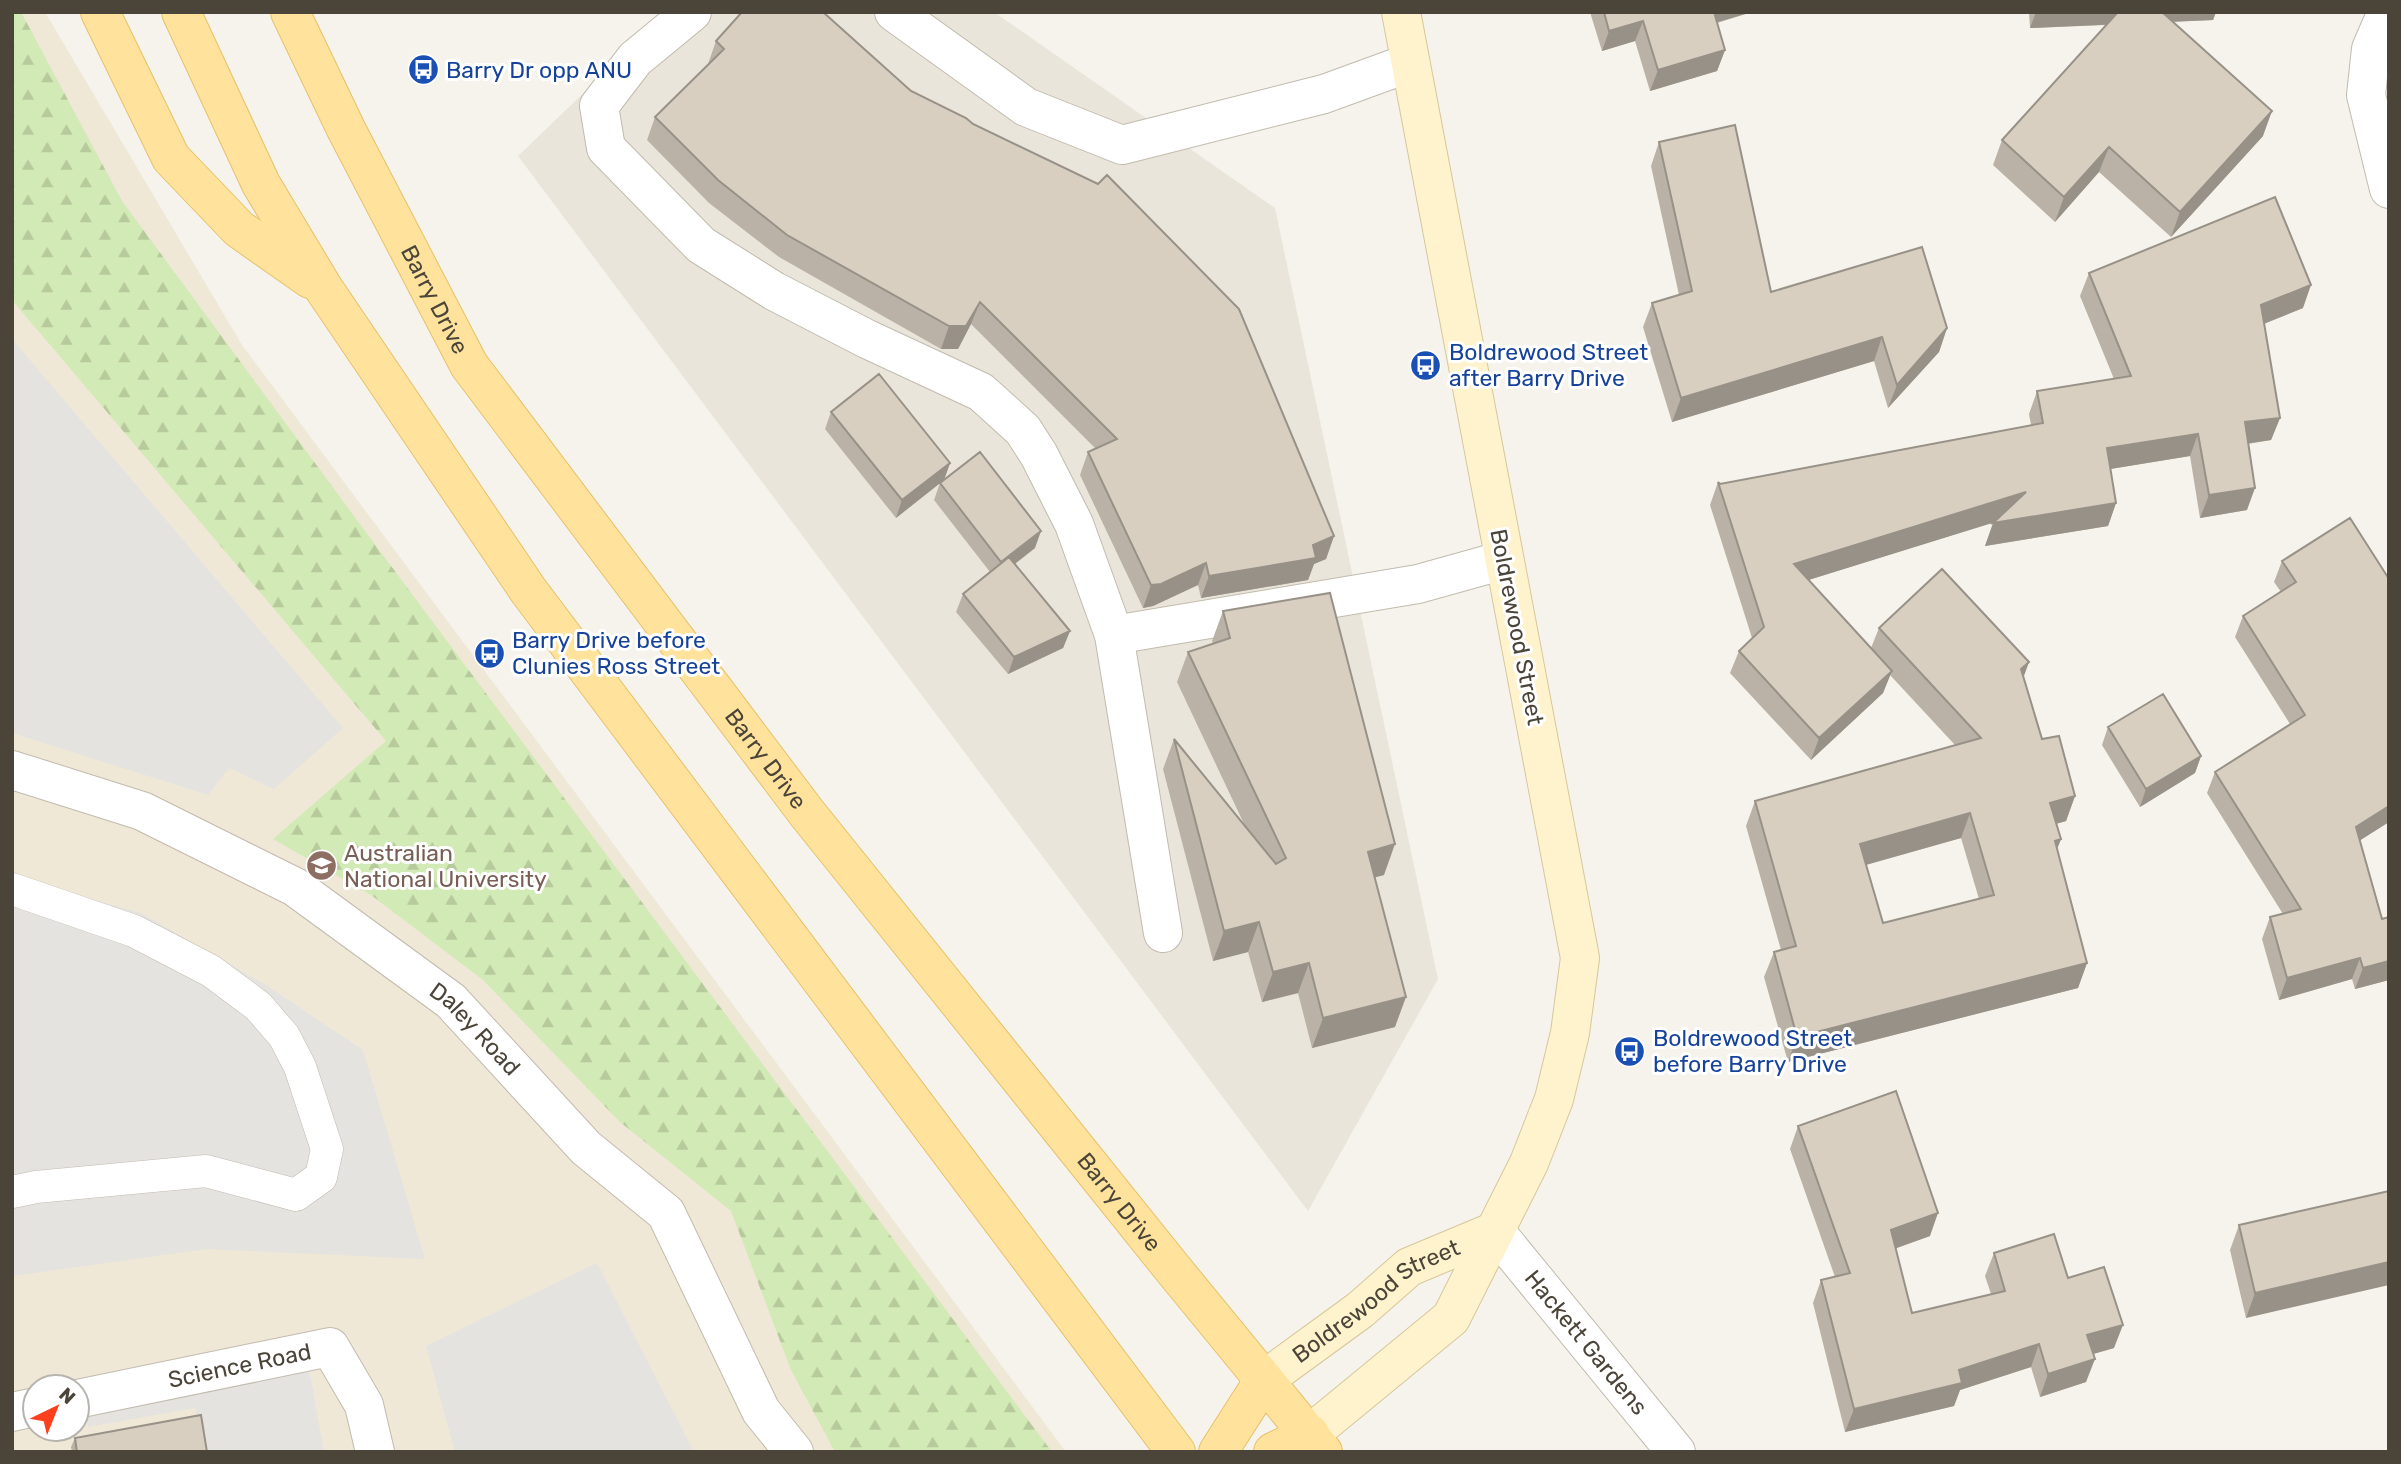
<svg xmlns="http://www.w3.org/2000/svg" width="2401" height="1464" viewBox="0 0 2401 1464" font-family="Rubik,sans-serif">
  <style>
    .residential { fill: #eae5da }
    .education { fill: #efe8d6; fill-rule: evenodd }
    .forest { fill: url(#forest-firs) }
    .parking { fill: #e5e3e0 }
    .lines { fill: none; stroke-linecap: round; stroke-linejoin: round }
    .lane-casing { stroke: #c2bbae; stroke-width: 33 }
    .street-casing { stroke: #c2bbae; stroke-width: 40 }
    .secondary-casing { stroke: #d6c79b; stroke-width: 40 }
    .primary-casing { stroke: #e6c16a; stroke-width: 40 }
    .lane { stroke: #fff; stroke-width: 32 }
    .street { stroke: #fff; stroke-width: 38 }
    .secondary { stroke: #fff3cd; stroke-width: 38 }
    .primary { stroke: #ffe39c; stroke-width: 38 }
    .wall { fill: #bab2a6; fill-rule: evenodd }
    .shaded-wall { fill: #979187 }
    .building { fill: #d8cfc1; stroke: #979187; stroke-width: 2; fill-rule: evenodd }
    .labels { text-anchor: middle; dominant-baseline: central; stroke-width: 6; stroke-linejoin: round; paint-order: stroke }
    .transit-label { font-size: 23px; fill: #164399; stroke: #fff; text-anchor: start }
    .street-label { font-size: 23px; fill: #4b4439; stroke: #fff }
    .education-label { font-size: 23px; fill: #785e54; stroke: #fff; text-anchor: start }
  </style>
  <defs>
    <pattern id="forest-firs" width="22" height="20" patternUnits="userSpaceOnUse" patternTransform="scale(1.75)"><rect width="22" height="20" fill="#d2eab5"/><path d="M5 1l3.5 6h-7zM16 11l3.5 6h-7z" fill="#b6ca9c"/></pattern>
  </defs>
  <rect width="100%" height="100%" fill="#f6f3ec"/>
  <path class="residential" d="M668 12H994L1275 208 1438 979 1308 1211 518 156Z"/>
  <path class="education" d="M12 12H45L242 345 1066 1452H12ZM35 1387H77V1429H35Z"/>
  <path class="forest" d="M12 12H21L122 201 365 531 1052 1452H835L791 1370 731 1211 620 1122 483 980 371 895 273 839 386 741 12 300Z"/>
  <path class="parking" d="M12 339 343 728 274 789 229 768 208 795 12 733Z
    M12 877 141 913 266 985 363 1050 425 1259 207 1249 12 1276Z
    M597 1263 694 1452H455L426 1346Z
    M306 1352 324 1452H206L195 1408 88 1427 82 1398Z"/>
  <g class="lines">
    <defs>
      <path id="lane" d="M12 889 134 931 211 971 258 1006 284 1036 300 1067 327 1149 321 1177 296 1195 206 1171 36 1187 12 1192"/>
      <g id="street">
        <path d="M692 12 635 59 599 106 606 148 701 245 774 291 867 339 981 392 1023 430 1039 455 1074 524 1114 635 1163 933"/>
        <path d="M894 12 1026 107 1122 145 1324 94 1409 63"/>
        <path d="M2387 12 2371 49 2366 95 2389 189"/>
        <path d="M1114 635 1418 584 1504 560"/>
        <path id="s1" d="M12 770 142 811 295 887 451 1001 586 1148 666 1213 761 1411 794 1452"/>
        <path id="s2" d="M1495 1231 1676 1452"/>
        <path id="s3" d="M77 1399 330 1347 364 1405 375 1452"/>
        <path d="M12 1412 35 1407"/>
      </g>
      <g id="secondary">
        <path id="s4" d="M1264 1380 1360 1310 1409 1267 1495 1231"/>
        <path d="M1310 1434 1451 1318 1529 1163 1554 1099 1570 1033 1580 958 1401 12"/>
      </g>
      <g id="primary">
        <path d="M100 12 171 158 239 229 310 279"/>
        <path d="M181 12 261 184 324 289 528 590 1176 1452"/>
        <path id="s5" d="M290 12 346 129 469 365 806 812 1173 1269 1323 1452"/>
        <path d="M1218 1452 1264 1380"/>
        <path d="M1273 1452 1310 1434"/>
      </g>
    </defs>
    <use href="#lane" class="lane-casing"/>
    <use href="#street" class="street-casing"/>
    <use href="#secondary" class="secondary-casing"/>
    <use href="#primary" class="primary-casing"/>
    <use href="#lane" class="lane"/>
    <use href="#street" class="street"/>
    <use href="#secondary" class="secondary"/>
    <use href="#primary" class="primary"/>
  </g>
  <path class="wall" d="M1590 12H1752L1717 23 1725 50 1717 71 1650 91 1635 41 1602 51Z
    M2029 12H2216L2213 20 2173 22 2263 136 2171 237 2099 172 2055 222 1993 165 2002 140 2106 25 2030 28Z
    M716 41 1334 536 1326 559 1314 564 1308 580 1201 598 1198 585 1153 606 1143 608 1080 475 1088 452 1096 449 971 324 958 349H941L779 257 709 203 647 140 655 117 708 64Z
    M1659 142 1771 292 1947 328 1939 352 1888 408 1874 361 1672 422 1643 327 1652 303 1679 295 1651 166Z
    M2089 273 2303 308 2264 324 2280 418 2271 440 2248 444 2247 510 2200 518 2190 456 2110 469 2116 503 2108 526 1985 546 1994 522 1808 580 1871 648 1879 628 2029 662 2023 676 2042 739 2075 796 2066 821 2056 824 2061 839 2057 849 2087 963 2078 988 1788 1062 1764 977 1774 952 1781 950 1746 826 1755 801 1955 745 1890 675 1883 693 1811 760 1730 673 1739 651 1752 638 1710 505 1718 482 1720 484 2031 425 2029 414 2037 391 2114 379 2080 296ZM1961 838 1979 899 1883 923 1866 865Z
    M831 412 950 463 944 480 1035 548 1015 564 1070 631 1063 648 1008 674 956 612 963 594 990 572 934 500 940 483 896 518 825 429Z
    M2350 518 2389 822 2360 840 2382 919 2389 917V980L2355 989 2352 979 2279 1000 2262 939 2270 917 2283 914 2207 793 2215 772 2290 724 2235 637 2243 616 2281 592 2274 582 2282 561Z
    M1223 611 1384 875 1375 877 1395 1027 1312 1048 1298 993 1262 1002 1248 952 1213 961 1163 769 1174 739 1245 826 1177 682 1188 652 1213 644 1212 641Z
    M2108 727 2201 756 2195 773 2140 807 2102 745Z
    M1798 1126 1930 1236 1896 1248 1912 1313 1991 1294 1985 1276 1994 1253 2068 1278 2114 1348 2093 1354 2086 1382 2040 1397 2031 1367 1960 1390 1954 1406 1845 1432 1813 1303 1821 1280 1835 1277 1790 1149Z
    M2389 1191 2246 1318 2230 1250 2239 1225Z
    M75 1438 207 1452H72L71 1447Z"/>
  <path class="shaded-wall" d="M1710 12H1752L1704 26Z
    M2036 12H2125L2120 24 2030 28Z
    M2141 12H2216L2213 20 2137 23Z
    M1643 21 1635 41 1602 51 1609 31Z
    M1725 50 1717 71 1650 91 1658 70Z
    M2272 111 2263 136 2171 237 2180 212Z
    M2109 147 2099 172 2055 222 2064 197Z
    M2311 285 2303 308 2253 328 2261 305Z
    M980 302 971 324 958 349H941L949 326Z
    M1947 328 1939 352 1888 408 1897 385Z
    M1882 337 1874 361 1672 422 1681 398Z
    M2280 418 2271 440 2236 445 2245 422Z
    M2198 434 2190 456 2098 471 2107 448Z
    M950 463 944 480 896 518 902 500Z
    M2255 488 2247 510 2200 518 2209 495Z
    M2026 492 2018 515 1786 587 1794 564Z
    M2116 503 2108 526 1985 546 1993 523Z
    M1041 531 1035 548 995 579 1001 562Z
    M1334 536 1326 559 1314 564 1308 580 1201 598 1209 576 1313 545Z
    M1206 563 1198 585 1153 606 1143 608 1151 585Z
    M1070 631 1063 648 1008 674 1014 657Z
    M2029 662 2020 687 2021 669Z
    M1892 671 1883 693 1811 760 1819 738Z
    M2201 756 2195 773 2140 807 2146 789Z
    M2075 796 2066 821 2041 828 2050 803Z
    M2389 806V822L2348 848 2356 827Z
    M1970 813 1961 838 1851 869 1860 844Z
    M2061 839 2051 864 2055 841Z
    M1395 844 1384 875 1357 882 1368 852Z
    M1259 922 1248 952 1213 961 1224 931Z
    M2360 958 2352 979 2279 1000 2287 978Z
    M2389 961V980L2355 989 2363 968Z
    M1309 963 1298 993 1262 1002 1273 972Z
    M2087 963 2078 988 1788 1062 1797 1037Z
    M1406 997 1395 1027 1312 1048 1323 1018Z
    M1938 1213 1930 1236 1883 1253 1891 1230Z
    M2389 1262V1285L2246 1318 2255 1293Z
    M2123 1325 2114 1348 2079 1358 2087 1335Z
    M2039 1344 2031 1367 1960 1390 1954 1406 1845 1432 1854 1409 1959 1370Z
    M2095 1359 2086 1382 2040 1397 2048 1374Z"/>
  <path class="building" d="M742 12H823L911 91 966 118 973 124 1098 184 1107 175 1239 309 1334 536 1313 545 1316 558 1209 576 1206 563 1161 584 1151 585 1088 452 1117 439 980 302 966 326H949L787 235 718 180 655 117 724 49 716 41Z
    M1604 12H1714L1725 50 1658 70 1643 21 1609 31Z
    M2118 12H2162L2272 111 2180 212 2109 147 2064 197 2002 140Z
    M1735 125 1771 292 1922 247 1947 328 1897 385 1882 337 1681 398 1652 303 1692 291 1659 142Z
    M2275 197 2311 285 2261 305 2280 418 2245 422 2255 488 2209 495 2198 434 2107 448 2116 503 1993 523 2026 492 1794 564 1892 671 1819 738 1739 651 1764 627 1718 482 1720 484 2043 423 2037 391 2131 376 2089 273Z
    M879 374 950 463 902 500 831 412Z
    M980 452 1041 531 1001 562 940 483Z
    M2350 518 2389 579V806L2356 827 2382 919 2389 917V961L2363 968 2360 958 2287 978 2270 917 2301 909 2215 772 2305 715 2243 616 2296 582 2282 561Z
    M1009 557 1070 631 1014 657 963 594Z
    M1942 569 2029 662 2021 669 2042 739 2059 736 2075 796 2050 803 2061 839 2055 841 2087 963 1797 1037 1774 952 1796 946 1755 801 1981 738 1879 628ZM1970 813 1994 895 1883 923 1860 844Z
    M1330 593 1395 844 1368 852 1406 997 1323 1018 1309 963 1273 972 1259 922 1224 931 1174 739 1276 864 1286 858 1188 652 1230 638 1223 611Z
    M2163 694 2201 756 2146 789 2108 727Z
    M1896 1091 1938 1213 1891 1230 1912 1313 2005 1291 1994 1253 2054 1234 2068 1278 2104 1267 2123 1325 2087 1335 2095 1359 2048 1374 2039 1344 1959 1370 1962 1383 1854 1409 1821 1280 1850 1273 1798 1126Z
    M2389 1191V1262L2255 1293 2239 1225Z
    M201 1415 207 1452H77L75 1438Z"/>
  <defs>
    <symbol id="bus-disc" viewBox="-11 -11 22 22"><circle r="9.5" fill="#1a4fb4" stroke="#fff"/><path d="M-5-6H5V4H4V6H2V4H-2V6H-4V4H-5ZM-3.5-4V0h7V-4ZM-3.5 1.2v1.5H-2V1.2ZM2 1.2v1.5H3.5V1.2Z" fill="#fff"/></symbol>
    <symbol id="university-disc" viewBox="-11 -11 22 22"><circle r="9.5" fill="#8d6e63" stroke="#fff"/><path d="M0-5L7-2L0 1L-7-2ZM-4 1L0 2.5L4 1V4Q0 6-4 4Z" fill="#fff"/></symbol>
  </defs>
  <g fill-rule="evenodd">
    <use href="#bus-disc" x="406" y="52" width="35" height="35"/>
    <use href="#bus-disc" x="1408" y="348" width="35" height="35"/>
    <use href="#bus-disc" x="472" y="636" width="35" height="35"/>
    <use href="#university-disc" x="304" y="848" width="35" height="35"/>
    <use href="#bus-disc" x="1612" y="1034" width="35" height="35"/>
  </g>
  <g class="labels">
    <g class="transit-label">
      <text x="446" y="70">Barry Dr opp ANU</text>
      <text x="1449" y="352">Boldrewood Street<tspan x="1449" dy="26">after Barry Drive</tspan></text>
      <text x="512" y="640">Barry Drive before<tspan x="512" dy="26">Clunies Ross Street</tspan></text>
      <text x="1653" y="1038">Boldrewood Street<tspan x="1653" dy="26">before Barry Drive</tspan></text>
    </g>
    <g class="street-label">
      <text stroke="none"><textPath href="#s5" startOffset="322">Barry Drive</textPath></text>
      <text transform="translate(1517 627) rotate(79)">Boldrewood Street</text>
      <text stroke="none"><textPath href="#s5" startOffset="889">Barry Drive</textPath></text>
      <text stroke="none"><textPath href="#s1" startOffset="537">Daley Road</textPath></text>
      <text stroke="none"><textPath href="#s5" startOffset="1456">Barry Drive</textPath></text>
      <text stroke="none"><textPath href="#s4" startOffset="138">Boldrewood Street</textPath></text>
      <text stroke="none"><textPath href="#s2" startOffset="144">Hackett Gardens</textPath></text>
      <text stroke="none"><textPath href="#s3" startOffset="166">Science Road</textPath></text>
    </g>
    <g class="education-label">
      <text x="344" y="853">Australian<tspan x="344" dy="26">National University</tspan></text>
    </g>
  </g>
  <rect width="2401" height="1464" fill="none" stroke="#4b4439" stroke-width="28"/>
  <g transform="translate(56 1408) rotate(43)"><circle r="33" fill="#ffffff" stroke="#b7b4b0" stroke-width="2"/>
  <path d="M0-5L12 26L0 18L-12 26Z" fill="#fc3f1d"/>
  <text y="-10" font-size="19" font-weight="bold" text-anchor="middle" fill="#4b4439">N</text>
  </g>
</svg>
